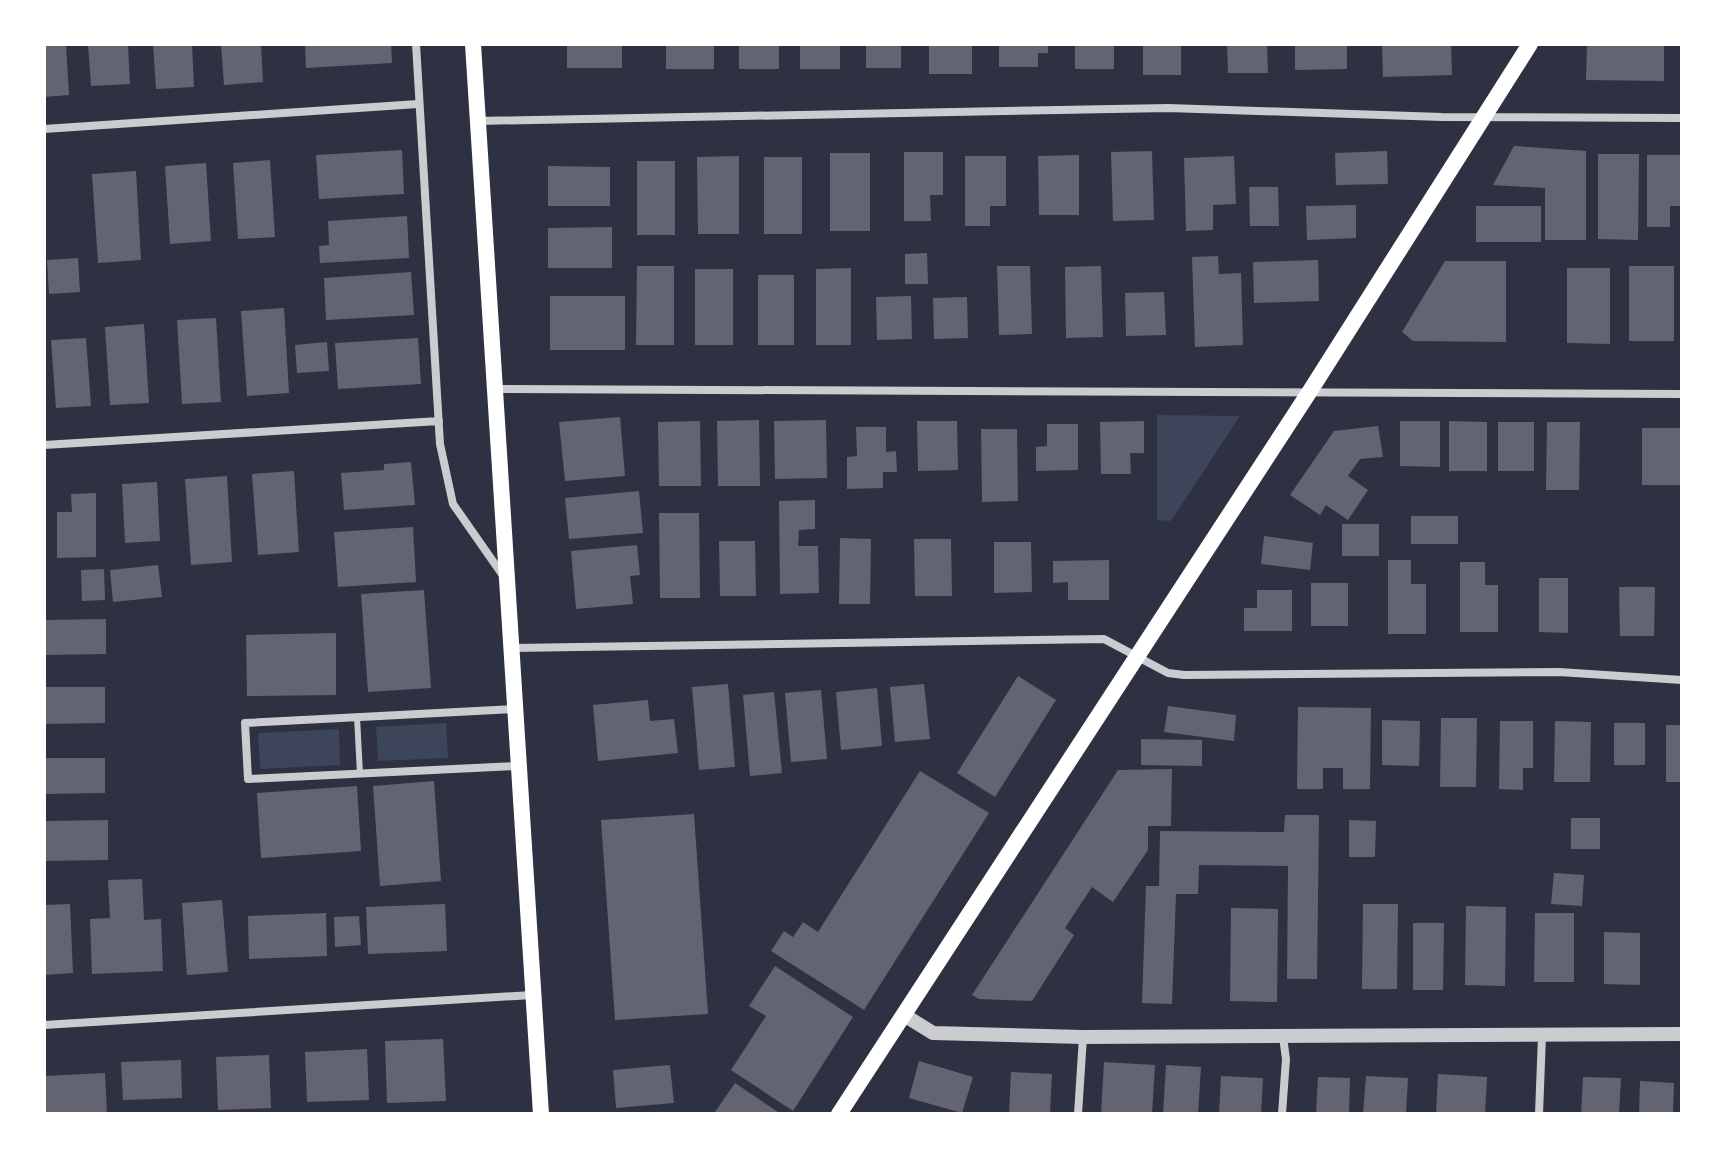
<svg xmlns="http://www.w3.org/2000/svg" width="1726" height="1158" viewBox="0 0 1726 1158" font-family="Quicksand,sans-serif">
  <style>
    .green { fill: #3c4559 }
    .building { fill: #626471 }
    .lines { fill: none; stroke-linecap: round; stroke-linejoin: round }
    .service { stroke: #caccd0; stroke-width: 6 }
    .minor { stroke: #caccd0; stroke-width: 8 }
    .tertiary { stroke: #caccd0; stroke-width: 14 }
    .secondary { stroke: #fff; stroke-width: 16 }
  </style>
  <rect width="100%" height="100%" fill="#2d3142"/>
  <path class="green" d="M1157 415 1240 416 1171 521 1157 520Z
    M446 723 448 758 378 761 376 727Z
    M339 729 340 765 260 769 258 733Z"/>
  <path class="building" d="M44 44H66L69 95 44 97Z
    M88 44H128L130 84 91 86Z
    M153 44H192L194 87 156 89Z
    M221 44H261L263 82 224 85Z
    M305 44H391L392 63 306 68Z
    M567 44H622V68H567Z
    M666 44H714V69H666Z
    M739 44H779V69H739Z
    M800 44H840V69H800Z
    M866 44H901V68H866Z
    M929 44H972V74H929Z
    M999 44H1048V53H1038V67H999Z
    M1075 44H1114V69H1075Z
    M1143 44H1181V75H1143Z
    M1227 44H1267L1268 73H1228Z
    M1295 44H1347V69L1295 70Z
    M1382 44H1451L1452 75 1383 77Z
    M1587 44H1664V81L1586 80Z
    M1514 146 1586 151V240H1545V188L1493 185Z
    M402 150 404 194 319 199 316 155Z
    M1152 151 1154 220 1113 221 1111 152Z
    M1387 151 1388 184 1336 185 1335 153Z
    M904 152H943V195H930L931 221H904Z
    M830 153H870V231H830Z
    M1598 154H1639L1638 240 1598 239Z
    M1079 155V215H1039L1038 156Z
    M1647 155H1682V206H1670V227H1647Z
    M739 156V234H698L697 157Z
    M965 156H1006V206H990V226H965Z
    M1234 156 1236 204 1213 205V230L1186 231 1184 158Z
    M764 157H802V234H764Z
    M270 160 275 237 238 239 233 163Z
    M637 161H675V235H637Z
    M206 163 211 241 170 244 165 166Z
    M548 166 610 167V206H548Z
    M136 171 141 260 98 263 92 174Z
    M1249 187H1278L1279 226H1250Z
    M1356 205V238L1307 240 1306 206Z
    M1476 206H1541V242H1476Z
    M407 216 409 258 320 263 319 246 329 245 328 221Z
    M612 227V268H548V228Z
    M927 253 928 284H905V254Z
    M1218 256 1219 274 1241 273 1243 345 1195 347 1192 257Z
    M78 258 80 292 49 294 47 260Z
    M1318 260 1319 301 1254 303 1253 262Z
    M1445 261H1506V342L1413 341 1402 332Z
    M637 266H674V345H636Z
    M997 266H1030L1032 334 999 335Z
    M1101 266 1103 337 1066 338 1065 267Z
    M1629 266H1674V341H1629Z
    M851 268V345H816V269Z
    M1567 268H1610V344L1567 343Z
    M695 269H733V345H695Z
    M411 272 414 315 326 320 324 278Z
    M758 275H794V345H758Z
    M1164 292 1166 335 1126 336 1125 293Z
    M550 296H625V350H550Z
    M911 296 912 339 877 340 876 297Z
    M967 297 968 338 934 339 933 298Z
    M284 308 289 393 247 396 241 311Z
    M216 318 221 402 182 404 177 320Z
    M144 324 149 403 110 405 105 327Z
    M86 338 91 406 56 408 51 340Z
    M418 338 421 384 338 389 335 343Z
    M327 342 329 371 297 373 295 345Z
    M620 417 625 476 565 481 559 422Z
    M759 420 760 486H718L717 421Z
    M826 420 827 478 775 479 774 421Z
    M700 421 701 486H659L658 422Z
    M917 421H957L958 470 918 471Z
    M1144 421V453H1130L1131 474H1101L1100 422Z
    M1400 421H1440V467L1400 466Z
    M1449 421 1487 422V471H1449Z
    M1498 422H1534V471H1498Z
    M1547 422H1580L1579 490H1546Z
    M1047 424H1078V470L1036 471V447L1047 446Z
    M1378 426 1383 457 1360 459 1348 476 1368 490 1348 520 1326 505 1320 515 1290 495 1334 431Z
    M856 427H886V452L896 451 897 472H883V488L847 489V457L857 456Z
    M1642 428H1681L1680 485H1642Z
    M981 429H1017L1018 501 982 502Z
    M411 462 415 505 344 510 341 473 384 470V464Z
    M294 471 299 552 258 555 252 474Z
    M227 476 232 562 191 565 185 479Z
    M157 482 160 541 125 543 122 484Z
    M639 491 643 533 569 539 565 498Z
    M96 493V557L57 558V512H72L71 494Z
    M815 500V529L799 530 798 546H818L819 593 780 594 779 501Z
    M659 513H699L700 598H660Z
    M1411 516H1458V544H1411Z
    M1342 524H1379V556H1342Z
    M413 527 416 582 338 587 334 532Z
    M1264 536 1313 543 1310 570 1261 564Z
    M840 538 871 539 870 604H839Z
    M914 539H951L952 596H915Z
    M719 541H755L756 596H720Z
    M994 542H1031L1032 592 994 593Z
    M637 545 640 575 630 576 633 604 576 609 571 551Z
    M1109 560V600H1068V582L1053 583V561Z
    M1388 560H1411V584H1426V634H1388Z
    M1460 562H1485V585H1498V632H1460Z
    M158 565 162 597 113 602 110 570Z
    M104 569 105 600 82 601 81 570Z
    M1539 578H1568V633L1539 632Z
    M1311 583H1348V626H1311Z
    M1619 587H1655L1654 636H1620Z
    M424 590 431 688 368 692 361 594Z
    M1257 590H1292V631H1244V608H1257Z
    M106 619V654L44 655V620Z
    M336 633V695L247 696 246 635Z
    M1018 676 1056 700 995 797 957 773Z
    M728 684 735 767 699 770 692 687Z
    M924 684 930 739 895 742 890 687Z
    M44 687H105V723L44 724Z
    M877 688 882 746 841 750 836 692Z
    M821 690 827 759 791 762 785 693Z
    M774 692 782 773 750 776 743 695Z
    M648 700 650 721 674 719 678 753 598 761 593 705Z
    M1168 706 1236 715 1234 741 1164 732Z
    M1298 707 1371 708 1370 789H1343V768H1323V789H1297Z
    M1441 718H1477L1476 787H1440Z
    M1382 720 1420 721 1419 766 1382 765Z
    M1500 721H1533V768H1523V790L1499 789Z
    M1555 721 1591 722 1590 782H1554Z
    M1614 723H1645V765H1614Z
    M1666 725H1682V782H1666Z
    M1141 739 1202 740V766L1141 765Z
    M44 758H105V793L44 794Z
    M1172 769 1171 826H1148V850L1113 902 1092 887 1065 928 1074 935 1032 1001 979 999 972 995 1118 770Z
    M920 771 989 813 864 1010 771 951 784 931 793 937 803 922 818 932Z
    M434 781 441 881 380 886 373 786Z
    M357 786 361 851 261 858 257 793Z
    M694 814 708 1014 615 1020 601 820Z
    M1285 815H1319L1317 979H1287L1288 866 1199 865 1198 894H1176L1172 1004 1142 1003 1146 886H1159L1160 831 1284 832Z
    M1571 818H1600V849H1571Z
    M108 820V860L44 861V821Z
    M1349 820 1376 821 1375 857H1349Z
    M1554 873 1584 875 1582 906 1551 904Z
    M142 879 144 920 161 919 163 971 92 974 90 919 110 918 108 880Z
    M222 900 228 972 187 975 182 903Z
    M70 904 73 973 44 975V905Z
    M445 904 447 951 368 954 366 907Z
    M1363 904H1398L1397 989H1362Z
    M1466 906 1506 907 1505 986 1465 985Z
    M1231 908 1278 909 1277 1002 1230 1001Z
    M326 913 327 956 249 959 248 916Z
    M1535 913H1574V982H1534Z
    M359 916 361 945 335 947 334 917Z
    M1413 923H1444L1443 990H1413Z
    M1604 932 1640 933V985L1604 984Z
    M775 966 853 1017 793 1111 731 1070 766 1016 749 1006Z
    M443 1039 446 1101 387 1103 385 1041Z
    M367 1049 369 1100 307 1102 305 1052Z
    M269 1055 271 1108 218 1110 216 1057Z
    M181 1060 182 1098 123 1100 121 1062Z
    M919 1061 973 1077 962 1113 909 1098Z
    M1104 1062 1155 1065 1152 1114H1101Z
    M670 1065 674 1103 616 1108 613 1070Z
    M1166 1065 1201 1067 1198 1114H1163Z
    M1011 1072 1052 1074 1050 1114H1009Z
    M105 1073 107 1114H44V1076Z
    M1438 1074 1487 1077 1485 1114H1436Z
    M1221 1076 1263 1078 1261 1114H1219Z
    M1366 1076 1408 1078 1406 1114H1363Z
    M1318 1077 1350 1078 1349 1114H1316Z
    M1583 1077 1621 1078 1619 1114H1581Z
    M1640 1081 1674 1083 1673 1114H1639Z
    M735 1083 778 1112 777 1114 715 1112Z"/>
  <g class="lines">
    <path class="service" d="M357 717 360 774"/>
    <path class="minor" d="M416 44 440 444 453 504 504 577
      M476 121 1168 108 1442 117 1682 118
      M44 129 418 104
      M495 389 1682 394
      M44 445 439 421
      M512 648 1104 639 1168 673 1184 675 1559 672 1682 680
      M514 709 245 723 248 779 516 766
      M44 1025 532 995
      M1078 1114 1083 1037
      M1282 1114 1286 1059 1283 1037
      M1539 1114 1542 1036"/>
    <path class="tertiary" d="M904 1015 933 1033 1083 1037 1682 1034"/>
    <path class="secondary" d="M473 44 541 1114
      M839 1114 1310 391 1530 44"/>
  </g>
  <rect width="1726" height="1158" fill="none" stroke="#ffffff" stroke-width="92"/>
</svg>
